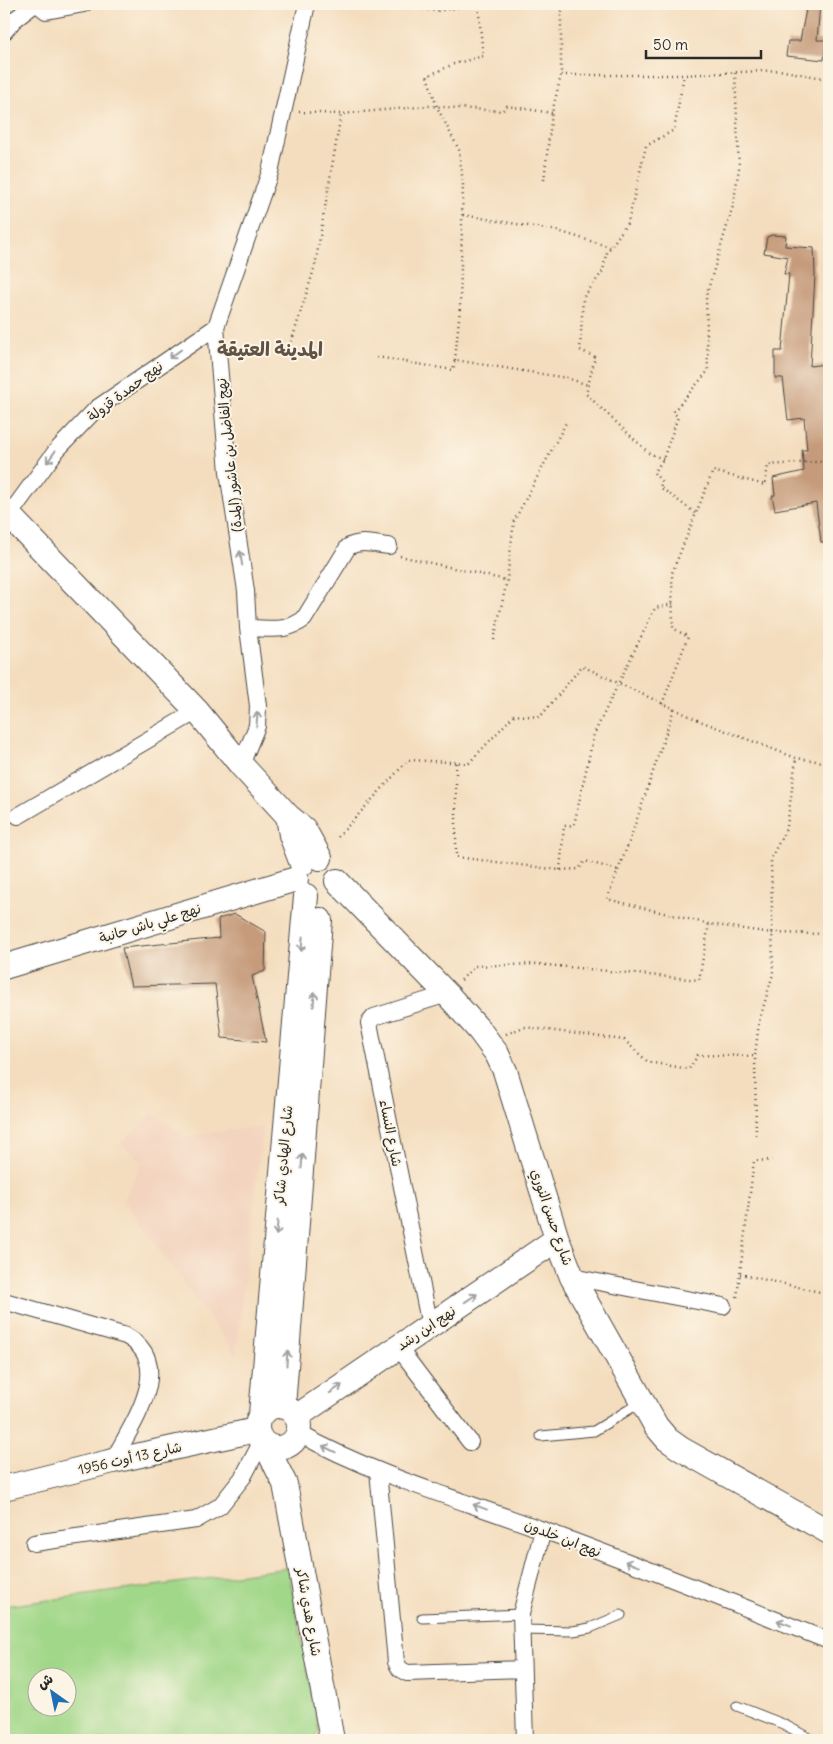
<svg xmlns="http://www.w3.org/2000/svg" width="833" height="1744" viewBox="0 0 833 1744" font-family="Delius,'Playpen Sans Arabic',sans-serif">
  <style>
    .built { fill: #f3d4bf }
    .green { fill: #a0d788; stroke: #66815a; fill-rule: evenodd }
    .building { fill: #c69b7c }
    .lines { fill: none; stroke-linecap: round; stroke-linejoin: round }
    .lane-casing { stroke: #494641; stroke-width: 11 }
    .street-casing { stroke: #494641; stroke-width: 18 }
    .secondary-casing { stroke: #494641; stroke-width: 26 }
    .path { stroke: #494641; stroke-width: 2.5; stroke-dasharray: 1 4; stroke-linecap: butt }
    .lane { stroke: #fff; stroke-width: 9 }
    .street { stroke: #fff; stroke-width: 16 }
    .secondary { stroke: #fff; stroke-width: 24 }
    .oneway { stroke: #a0a0a0 }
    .labels { text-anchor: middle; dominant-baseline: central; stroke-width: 4; stroke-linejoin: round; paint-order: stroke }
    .street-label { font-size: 14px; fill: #2b2b2b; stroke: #fcf5e5 }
    .district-label { font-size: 19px; font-weight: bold; fill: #615247; stroke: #fcf5e5 }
  </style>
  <rect width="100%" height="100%" fill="#fcf5e5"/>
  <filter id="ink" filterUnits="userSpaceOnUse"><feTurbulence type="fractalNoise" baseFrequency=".02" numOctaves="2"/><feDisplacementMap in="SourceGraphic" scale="10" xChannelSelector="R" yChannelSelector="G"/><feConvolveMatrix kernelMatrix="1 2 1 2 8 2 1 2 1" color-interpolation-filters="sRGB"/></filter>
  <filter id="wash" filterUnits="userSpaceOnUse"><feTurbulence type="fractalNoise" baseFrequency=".0096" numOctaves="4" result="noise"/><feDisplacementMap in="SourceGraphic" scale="20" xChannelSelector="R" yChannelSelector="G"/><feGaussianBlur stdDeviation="1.12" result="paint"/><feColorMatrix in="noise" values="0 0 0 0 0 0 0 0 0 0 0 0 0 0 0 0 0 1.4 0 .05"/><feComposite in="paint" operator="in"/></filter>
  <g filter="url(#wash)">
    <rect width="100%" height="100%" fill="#f4ddbe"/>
    <path class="built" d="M152 1113 185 1136 263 1126 236 1355 124 1200 142 1162 121 1143Z"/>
    <path class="green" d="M288 1568 319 1731 312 1740H4V1606ZM38 1676H68V1706H38Z"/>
    <g id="blocks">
      <path class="building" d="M807 4H820L817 40H826L824 60 786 56 788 41H800Z
        M772 235 786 236 785 246 814 248 815 275 810 366 825 364V392L829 418V542H821L816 503 775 510 772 496 775 495 773 478 804 471 802 450H807L804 418 788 420 783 378H775V351H782L789 274H784L788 257 764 253 767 237Z
        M235 914 266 932 265 971 252 976 266 1042 222 1038 215 984 131 986 122 948 219 938 218 919Z"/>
    </g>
  </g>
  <g filter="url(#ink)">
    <use href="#blocks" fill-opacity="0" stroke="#494641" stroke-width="1"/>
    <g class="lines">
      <defs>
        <path id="lane" d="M541 1436 594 1431 641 1402
          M422 1618 521 1614
          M520 1630 573 1631 590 1628 621 1615
          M737 1706 783 1724 813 1740"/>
        <path id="street" d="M37 4 46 11 84 4
          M4 32 14 20 35 4
          M4 522 56 451 97 408 216 327
          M248 628C270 628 285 633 304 619L348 547C361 539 376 545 389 546
          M241 765 257 726 258 706 248 628 246 591 228 472 216 327 270 172 307 4
          M18 816 197 711
          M572 1277 723 1306
          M4 1301 126 1336C177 1364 131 1425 113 1461
          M430 1326 369 1023 374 1017 447 994
          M398 1347 470 1442
          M298 1433C374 1475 458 1499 540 1529 637 1564 733 1603 829 1641
          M378 1471 396 1662 400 1669 407 1673 522 1669
          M34 1543 196 1520 220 1506 243 1477 262 1441
          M525 1740 521 1614 543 1530"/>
        <path id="secondary" d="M4 510 197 711 241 765 288 816 304 829 320 858
          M288 816 291 835 302 864
          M337 881 447 994 480 1031 497 1054 505 1071 557 1239 572 1277 656 1426 667 1439 681 1449 829 1532
          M4 967 296 879
          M257 1427a21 21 0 1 1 42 0a21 21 0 1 1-42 0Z
          M283 1407 320 920
          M261 1414 306 896
          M296 1417 557 1239
          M265 1444 285 1484 332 1740
          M4 1488 113 1461 256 1430"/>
      </defs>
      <use href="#lane" class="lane-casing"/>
      <use href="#street" class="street-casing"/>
      <use href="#secondary" class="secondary-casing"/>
      <path class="path" d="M388 4 436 11 477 5
        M561 75H684L779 70 828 79 829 73
        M299 112 341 114 429 106 502 111 507 106 552 113
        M544 180 552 113 561 75V13L566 4
        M463 215 558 231 610 247
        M287 356 315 266 341 114
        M377 357 453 370 455 360 567 378 588 385
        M455 360 460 308 463 183 459 150 437 107 427 76 454 64 483 56 478 4
        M663 459 649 453 586 394 595 357 580 350 583 298 603 271 606 254 628 222 646 146 674 130 684 75
        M695 513 660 487 662 482 654 473 663 459 678 417 673 412 708 371 706 296 733 206 739 168 735 73
        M400 556 506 580
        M494 640 507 580 514 521 567 421
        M662 704 688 637 673 628 672 573 713 471 765 485 768 465 829 461
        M674 709 631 837 607 899 709 924 772 933 825 934 829 931
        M456 763V857L560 870 579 869 585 861 618 870
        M338 837 408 760 469 763 514 715 540 717 582 666 700 721 796 758 829 763
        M560 870 564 826 574 825 594 734 655 608 673 604
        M461 980 475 966 537 964 699 980 709 924
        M506 1034 524 1027 624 1040 648 1062 689 1069 698 1055 755 1056
        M756 1135 755 1056 759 1022 773 974 771 858 787 827 796 758
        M740 1274 829 1294
        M737 1297 754 1161 772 1160"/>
      <use href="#lane" class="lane"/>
      <use href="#street" class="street"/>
      <use href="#secondary" class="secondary"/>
    </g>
    <defs><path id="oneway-shaft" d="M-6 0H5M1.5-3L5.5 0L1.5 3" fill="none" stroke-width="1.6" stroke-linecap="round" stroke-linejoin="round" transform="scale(1.25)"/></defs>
    <g class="oneway">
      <use href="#oneway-shaft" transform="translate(175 354) rotate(144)"/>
      <use href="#oneway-shaft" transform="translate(51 457) rotate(126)"/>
      <use href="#oneway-shaft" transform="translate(241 558) rotate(-99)"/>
      <use href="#oneway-shaft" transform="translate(257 719) rotate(-85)"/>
      <use href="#oneway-shaft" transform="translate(302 944) rotate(95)"/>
      <use href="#oneway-shaft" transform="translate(314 999) rotate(-86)"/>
      <use href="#oneway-shaft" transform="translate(302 1161) rotate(-86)"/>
      <use href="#oneway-shaft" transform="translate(277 1228) rotate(95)"/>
      <use href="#oneway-shaft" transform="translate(471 1298) rotate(-34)"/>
      <use href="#oneway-shaft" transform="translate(287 1358) rotate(-86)"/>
      <use href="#oneway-shaft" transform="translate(336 1389) rotate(-34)"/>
      <use href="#oneway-shaft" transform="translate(329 1449) rotate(-154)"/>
      <use href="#oneway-shaft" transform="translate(480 1507) rotate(-160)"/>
      <use href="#oneway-shaft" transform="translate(632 1564) rotate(-159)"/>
      <use href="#oneway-shaft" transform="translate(784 1623) rotate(-159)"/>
    </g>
  </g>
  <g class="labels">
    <g class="street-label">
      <text transform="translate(125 391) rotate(-37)">نهج حمدة قزولة</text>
      <text transform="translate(229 455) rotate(-96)">نهج الفاضل بن عاشور (المدة)</text>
      <text transform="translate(150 923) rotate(-17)">نهج علي باش حانبة</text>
      <text transform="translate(391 1133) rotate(79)">شارع النساء</text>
      <text transform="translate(283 1155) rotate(-85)">شارع الهادي شاكر</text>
      <text transform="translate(552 1217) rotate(71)">شارع حسن النوري</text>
      <text transform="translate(426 1328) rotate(-34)">نهج ابن رشد</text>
      <text transform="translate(130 1458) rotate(-13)">شارع 13 أوت 1956</text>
      <text transform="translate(563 1538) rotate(21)">نهج ابن خلدون</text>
      <text transform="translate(309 1612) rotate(80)">شارع هدي شاكر</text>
    </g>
    <g class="district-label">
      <text x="270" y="349">المدينة العتيقة</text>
    </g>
  </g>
  <rect width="833" height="1744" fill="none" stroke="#fcf5e5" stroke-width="20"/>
  <g transform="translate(52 1692) rotate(327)"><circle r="24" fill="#fcf5e5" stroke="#a8a49b"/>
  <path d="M0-4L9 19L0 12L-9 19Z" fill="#1f6fb2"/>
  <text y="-8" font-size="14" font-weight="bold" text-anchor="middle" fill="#2b2b2b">ش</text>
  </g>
  <path d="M646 50v8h115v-8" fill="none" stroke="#2b2b2b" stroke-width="2.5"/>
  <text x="653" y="50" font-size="15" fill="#2b2b2b" stroke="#fcf5e5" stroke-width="4" paint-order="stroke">50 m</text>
</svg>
